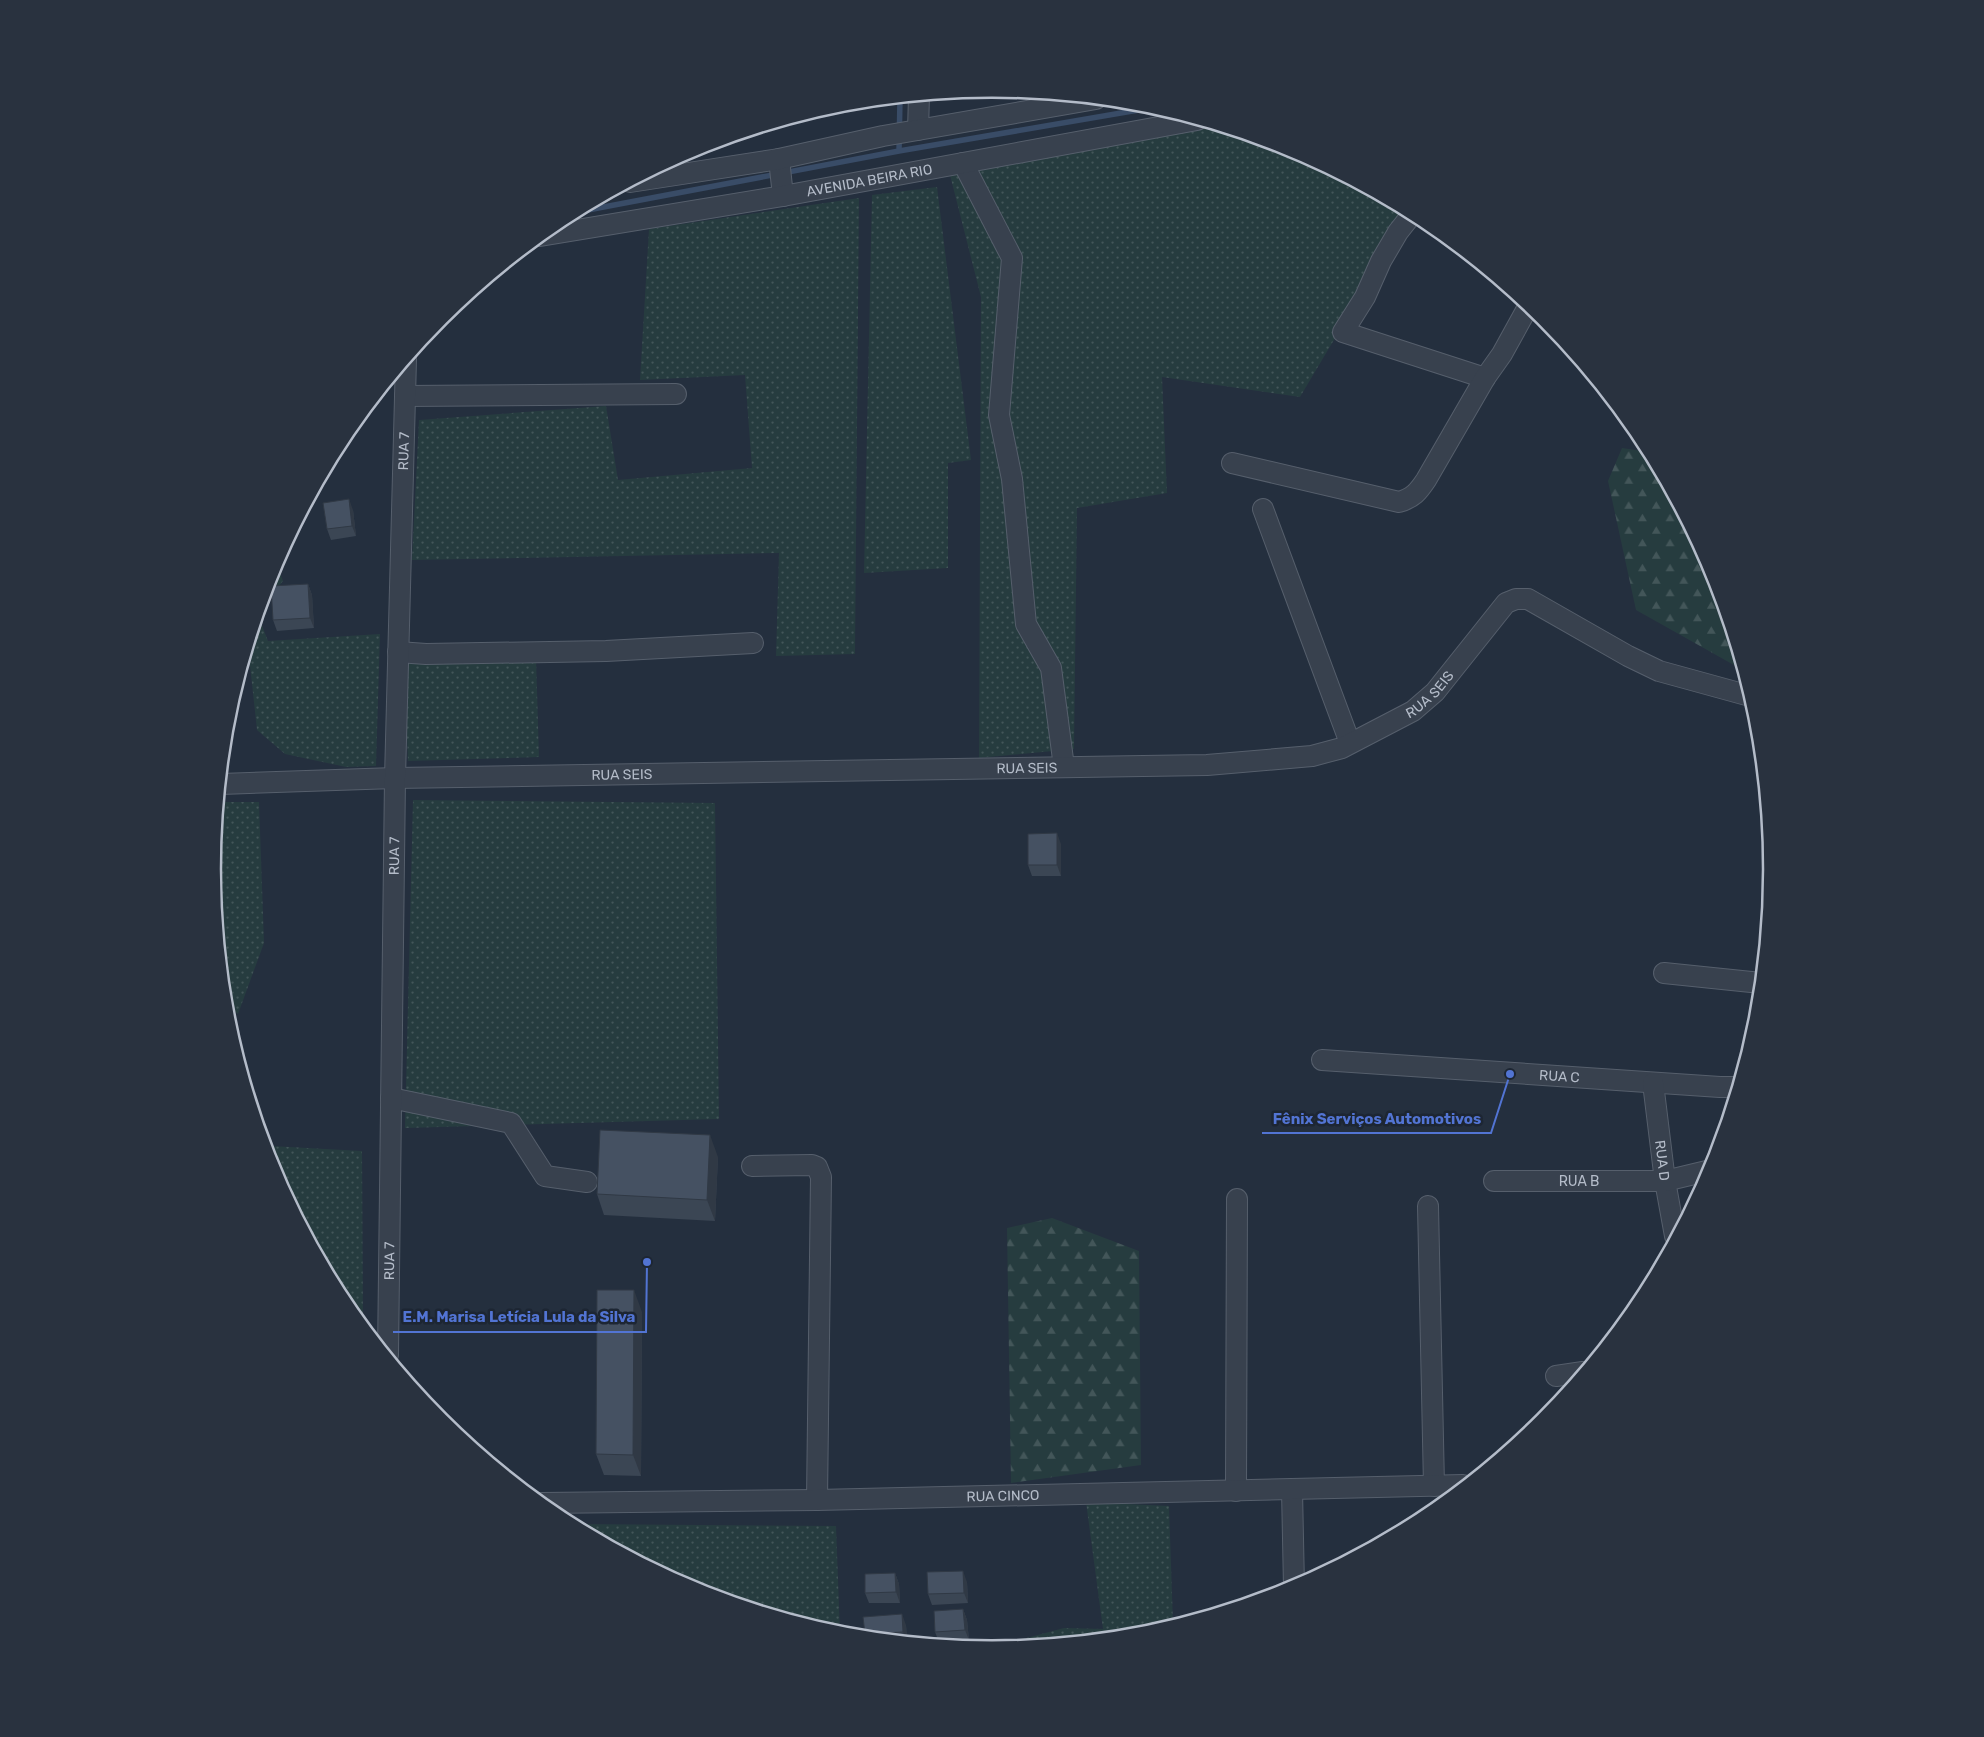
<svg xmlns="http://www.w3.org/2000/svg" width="1984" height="1737" viewBox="0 0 1984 1737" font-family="Rubik,sans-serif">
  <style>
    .grass { fill: url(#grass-dots) }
    .forest { fill: url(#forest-firs) }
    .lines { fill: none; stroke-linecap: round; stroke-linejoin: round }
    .stream { stroke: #394c67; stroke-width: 5.5 }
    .minor-casing { stroke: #565f6c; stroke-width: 22 }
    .minor { stroke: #38414e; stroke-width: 20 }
    .wall { fill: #3b4654 }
    .shaded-wall { fill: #303945 }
    .building { fill: #455162; stroke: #303945 }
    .labels { text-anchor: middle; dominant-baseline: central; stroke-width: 5; stroke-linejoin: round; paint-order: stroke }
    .street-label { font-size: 14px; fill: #b4bcc9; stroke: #1d2633 }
    .rim { fill: none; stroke: #b4bcc9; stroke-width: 2.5 }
    .leader { fill: none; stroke: #5274d3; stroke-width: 2 }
    .callout-dot { fill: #5274d3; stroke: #1d2633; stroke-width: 2 }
    .callout-label { font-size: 15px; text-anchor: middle; font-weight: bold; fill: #5274d3; stroke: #1d2633; stroke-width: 5; stroke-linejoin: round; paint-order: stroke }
  </style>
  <defs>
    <pattern id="grass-dots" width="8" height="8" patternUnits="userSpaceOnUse" patternTransform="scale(1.25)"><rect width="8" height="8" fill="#263c3f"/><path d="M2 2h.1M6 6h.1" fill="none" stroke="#435659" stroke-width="1.8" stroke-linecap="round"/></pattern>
    <pattern id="forest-firs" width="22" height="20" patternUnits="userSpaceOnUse" patternTransform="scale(1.25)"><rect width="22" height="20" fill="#263c3f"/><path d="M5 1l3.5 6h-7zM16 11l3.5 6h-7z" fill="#435659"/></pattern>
  </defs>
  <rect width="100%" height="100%" fill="#242f3e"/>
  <path class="grass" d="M1216 126 1291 148 1410 212 1300 397 1162 377 1167 493 1077 508 1074 749 979 758 981 297 950 175Z
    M937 187 971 460 948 463V568L864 573 872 195Z
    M859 198 855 654 776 656 779 553 412 560 419 420 606 406 618 480 752 468 745 375 640 380 649 229Z
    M276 562 283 581 260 609Z
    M258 615 268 641 380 634 376 766 346 767 285 754 257 730 248 647Z
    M536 658 539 757 408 761 404 662Z
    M413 800 715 803 719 1119 405 1128Z
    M219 802H259L264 943 238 1014 226 1004 212 868Z
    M271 1146 362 1151 363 1325 344 1301 272 1167Z
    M1086 1502 1169 1506 1173 1624 1144 1633 989 1648 1064 1628 1103 1629Z
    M572 1524 836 1526 840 1633 693 1589Z"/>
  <path class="forest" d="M1622 448 1649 452 1712 570 1741 669 1636 610 1608 481Z
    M1052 1218 1139 1251 1141 1465 1011 1483 1007 1228Z"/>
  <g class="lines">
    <path class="stream" d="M899 151 1156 107
      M572 213 899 151 900 98"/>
    <defs>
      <g id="minor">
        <path d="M918 130 919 96"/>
        <path d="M779 159 783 196"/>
        <path d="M963 163 1012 258 999 415 1012 479 1026 624 1051 668 1064 767"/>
        <path d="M630 182 779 159 883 136 1096 99"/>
        <path d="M1413 213 1398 232 1381 261 1365 297 1343 332 1485 378"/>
        <path id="s1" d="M540 236 783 196 1197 120"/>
        <path d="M405 396 676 394"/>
        <path d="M1232 463 1399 502C1413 498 1418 492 1426 480L1485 378 1502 354 1529 305"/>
        <path d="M1263 509 1350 743"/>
        <path d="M398 652 426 654 606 651 753 643"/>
        <path id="s2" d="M221 784 395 778 1207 765 1312 756 1342 748 1413 711 1435 692 1506 603 1516 599H1528L1628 656 1659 671 1750 696"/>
        <path d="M1664 973 1761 983"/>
        <path id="s3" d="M1322 1060 1720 1087H1737"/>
        <path id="s4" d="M1653 1083 1665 1181 1675 1236"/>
        <path d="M391 1098 511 1123 545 1176 587 1182"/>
        <path d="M752 1166 812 1165 817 1167 821 1177 817 1500"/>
        <path id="s5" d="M1494 1181H1665L1711 1170"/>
        <path d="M1428 1206 1434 1486"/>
        <path id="s6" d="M388 1355 395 778 406 359"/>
        <path d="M1556 1376 1583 1372"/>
        <path d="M1292 1490 1294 1587"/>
        <path d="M1236 1491 1237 1199"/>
        <path id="s7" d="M542 1503 817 1500 1463 1485"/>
      </g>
    </defs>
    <use href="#minor" class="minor-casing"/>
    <use href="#minor" class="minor"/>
  </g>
  <path class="wall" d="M357 419V433L345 434Z
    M353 510 356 536 331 540 327 529Z
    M308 584 312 595 314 628 277 631 273 620Z
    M1061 844V876H1032L1028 865Z
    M718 1157 715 1221 604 1215 597 1194Z
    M642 1312 641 1476 604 1475 596 1454Z
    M895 1573 899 1584 900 1603H869L865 1593Z
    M967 1582 968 1603 932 1605 928 1594Z
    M963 1609 967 1620 969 1640 939 1642 935 1632Z
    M906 1625 907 1640 865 1636V1634Z"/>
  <path class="shaded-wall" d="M357 419V433L354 423Z
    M349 499 353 510 356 536 352 526Z
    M308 584 312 595 314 628 310 618Z
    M1057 833 1061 844V876L1057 865Z
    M710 1135 718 1157 715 1221 707 1200Z
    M634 1290 642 1312 641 1476 633 1455Z
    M963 1571 967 1582 968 1603 964 1593Z
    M895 1573 899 1584 900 1603 896 1592Z
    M963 1609 967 1620 969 1640 965 1630Z
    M902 1614 906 1625 907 1640H906L903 1632Z"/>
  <path class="building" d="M349 499 352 526 327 529 323 503Z
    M308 584 310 618 273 620 271 586Z
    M1057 833V865H1028V834Z
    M600 1130 710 1135 707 1200 597 1194Z
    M597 1290H634L633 1455 596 1454Z
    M963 1571 964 1593 928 1594 927 1572Z
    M895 1573 896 1592 865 1593V1574Z
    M963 1609 965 1630 935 1632 934 1611Z
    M902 1614 903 1632 865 1634 863 1617Z"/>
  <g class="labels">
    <g class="street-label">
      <text stroke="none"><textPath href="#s1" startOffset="334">AVENIDA BEIRA RIO</textPath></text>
      <text stroke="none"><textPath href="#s6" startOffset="904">RUA 7</textPath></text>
      <text stroke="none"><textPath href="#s2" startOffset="1226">RUA SEIS</textPath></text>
      <text stroke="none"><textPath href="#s2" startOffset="806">RUA SEIS</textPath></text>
      <text stroke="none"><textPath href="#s2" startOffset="401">RUA SEIS</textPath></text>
      <text stroke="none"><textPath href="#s6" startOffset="499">RUA 7</textPath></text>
      <text stroke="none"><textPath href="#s3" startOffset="238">RUA C</textPath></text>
      <text stroke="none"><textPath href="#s4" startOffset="78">RUA D</textPath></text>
      <text stroke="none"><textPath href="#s5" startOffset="85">RUA B</textPath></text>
      <text stroke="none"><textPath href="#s6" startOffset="94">RUA 7</textPath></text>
      <text stroke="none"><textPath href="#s7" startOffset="461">RUA CINCO</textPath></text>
    </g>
  </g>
  <path d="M0 0H1984V1737H0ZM221 869a771 771 0 1 1 1542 0a771 771 0 1 1-1542 0Z" fill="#29323f" fill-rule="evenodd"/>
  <path class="rim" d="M221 869a771 771 0 1 1 1542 0a771 771 0 1 1-1542 0Z"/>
  <path class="leader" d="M1510 1074L1491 1133H1262M647 1262L646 1332H393"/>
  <g class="callout-dot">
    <circle cx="1510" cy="1074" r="5"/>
    <circle cx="647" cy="1262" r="5"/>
  </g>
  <g class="callout-label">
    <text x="1377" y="1124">Fênix Serviços Automotivos</text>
    <text x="519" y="1322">E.M. Marisa Letícia Lula da Silva</text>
  </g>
</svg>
